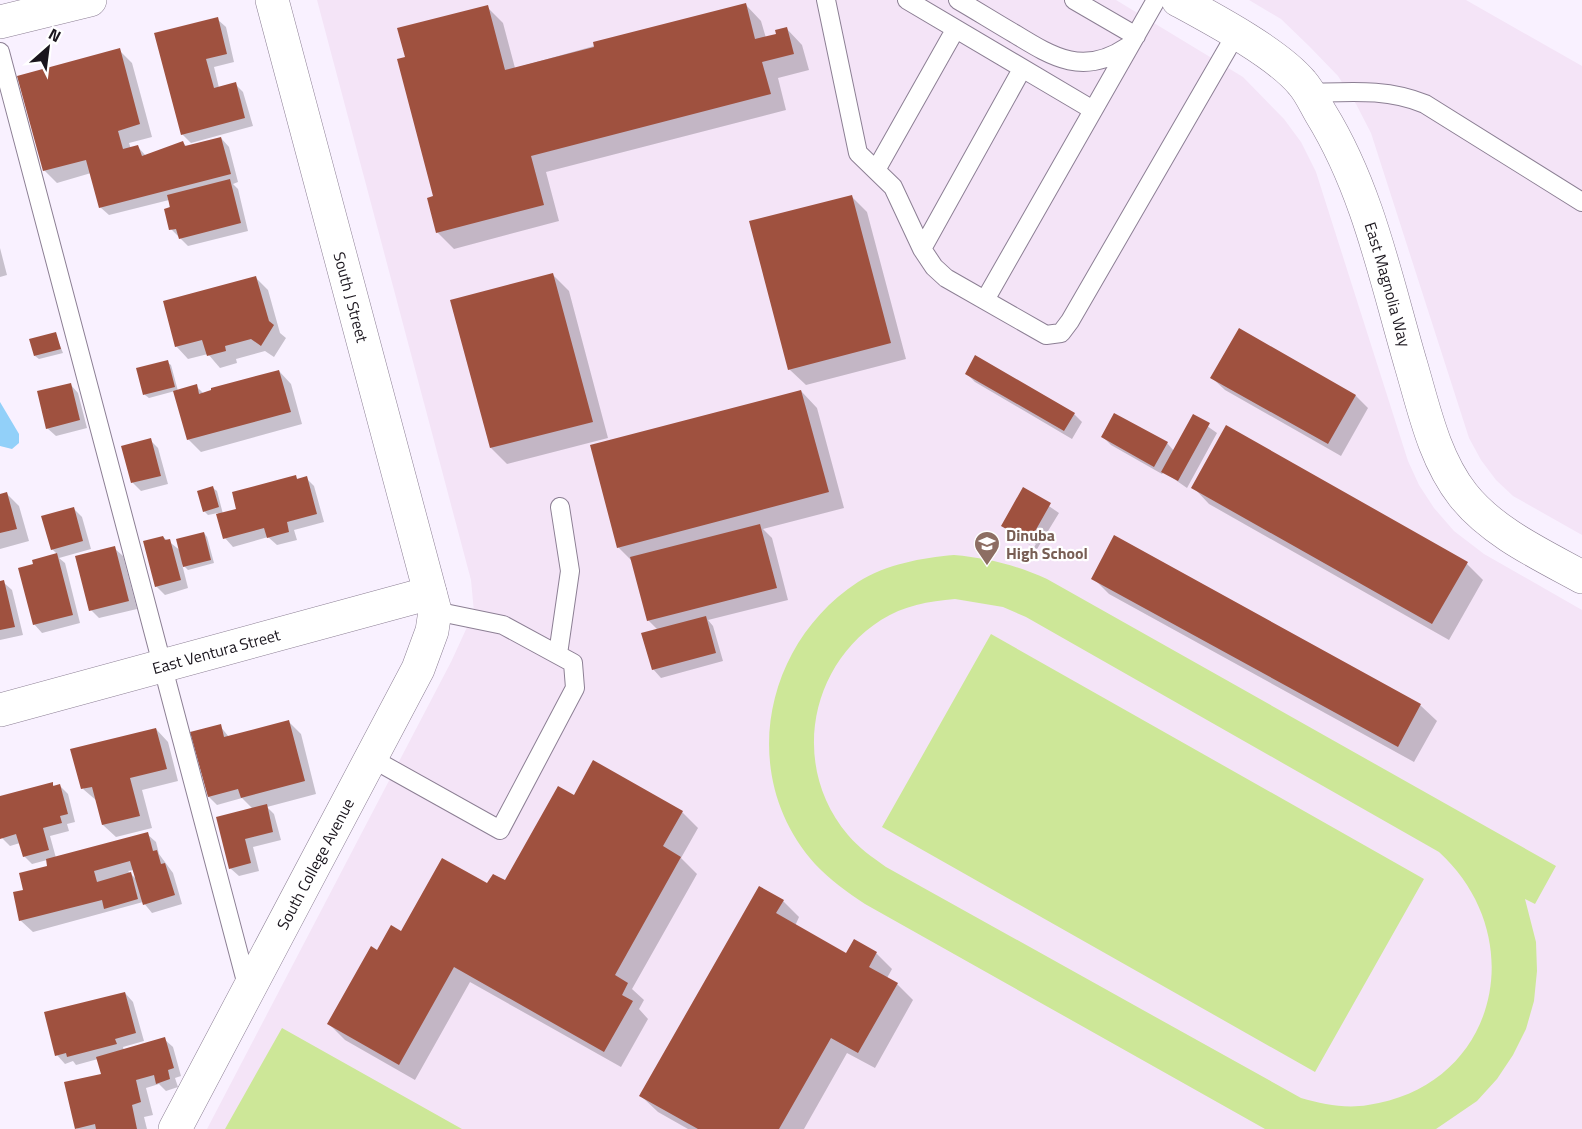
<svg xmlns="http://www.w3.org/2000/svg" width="1582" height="1129" viewBox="0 0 1582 1129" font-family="'Titillium Web',sans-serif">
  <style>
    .education { fill: #f4e4f7 }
    .green { fill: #cde798; fill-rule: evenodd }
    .water { fill: #92d0f9 }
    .shadow { fill: #0003; fill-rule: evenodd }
    .building { fill: #9f513f }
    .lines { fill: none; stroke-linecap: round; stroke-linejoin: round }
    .lane-casing { stroke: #8c7f94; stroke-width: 20 }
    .street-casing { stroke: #8c7f94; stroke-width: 34 }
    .lane { stroke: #fff; stroke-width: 18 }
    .street { stroke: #fff; stroke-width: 33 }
    .labels { text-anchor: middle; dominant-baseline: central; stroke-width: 4.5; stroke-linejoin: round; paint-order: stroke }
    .street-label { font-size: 16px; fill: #1a151d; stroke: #fff }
    .education-label { font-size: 16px; font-weight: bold; fill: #785e54; stroke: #fff; text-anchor: start }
  </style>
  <rect width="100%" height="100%" fill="#f9f1ff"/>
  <path class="education" d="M317 0H1116L1243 77 1284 119 1301 142 1316 172 1408 461 1419 485 1434 508 1454 531 1484 554 1582 610V1129H207L451 662 474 612 471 580Z
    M1249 0H1466L1582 66V535L1513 496 1496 480 1481 460 1469 438 1371 133 1356 104 1338 76 1309 46 1281 19Z"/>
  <path class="green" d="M954 555C988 558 1016 565 1047 579L1556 866 1535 904 1525 899 1536 942 1537 971 1534 1001 1526 1029 1513 1055 1497 1079 1477 1101 1436 1129H1265L865 904C847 892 830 880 815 864 737 777 763 644 858 582 887 564 921 558 954 555ZM955 599 1003 607 1026 617 1439 852C1532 937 1498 1086 1368 1105 1345 1109 1323 1104 1301 1098L886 867C872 857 859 848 848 835 791 768 808 667 881 620 903 606 929 601 955 599Z
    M991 634 1424 879 1315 1072 882 827Z
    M282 1028 462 1129H225Z"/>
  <path class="water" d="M0 402 19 434V443L12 449 0 446Z"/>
  <path class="shadow" d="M745 4 761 21 766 38 777 35 786 28 802 45 809 70 778 78 786 110 546 172 559 221 454 249 437 232 435 197 407 58 487 7 503 23 515 68Z
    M217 19 226 27 234 62 214 67 219 88 235 84 243 92 253 126 191 143 182 134Z
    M119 50 132 63 152 137 129 143 131 149 138 147 146 156 183 143 187 147 221 138 229 147 238 182 233 184 238 189 248 231 188 246 171 229 169 200 109 215 100 207 91 173 57 183 44 170Z
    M851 196 867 212 906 359 806 385 789 369Z
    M0 248 7 275 0 277Z
    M553 275 569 291 608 438 507 464 491 448Z
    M256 278 268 290 280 333 286 338 274 357 265 351 236 359 237 363 220 368 208 354 188 359 176 346Z
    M55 333 63 353 39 359 35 356Z
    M167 362 171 365 178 391 196 386 204 394 279 371 291 384 302 424 201 452 188 439 175 391 149 398 145 395 138 369Z
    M966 373 1074 414 1082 422 1072 439 975 382Z
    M1212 378 1356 396 1368 408 1341 456 1225 390Z
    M70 384 78 393 87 428 56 436 47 428Z
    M801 391 817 408 844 508 763 529 772 538 788 600 708 620 713 626 723 661 661 678 653 669 658 630 648 620 632 561 618 547Z
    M1193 416 1217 433 1187 488 1164 472 1162 474 1111 445 1103 437 1167 443 1174 451Z
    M150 440 158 448 168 484 141 491 133 483 123 447Z
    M295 477 299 480 306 478 314 486 324 522 294 530 297 540 277 545 268 537 233 547 225 538 218 513 208 515 204 511 213 488 217 491 223 514 238 510Z
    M1193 487 1467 564 1483 580 1449 640 1209 504Z
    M1024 489 1059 513 1037 549 1011 534 1003 526ZM1010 530 1036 544 1034 547 1010 533Z
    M7 494 19 506 29 541 0 549V496Z
    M74 509 82 517 91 549 59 558 65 563 80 623 42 633 34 624V561L57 554 52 549Z
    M204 533 207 537 214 563 188 570 182 564 188 588 165 595 156 586 163 537 181 551Z
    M114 548 123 556 137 609 99 618 91 610Z
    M1093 578 1420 705 1437 721 1414 762 1109 594Z
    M3 582 12 590 23 635 0 640V583Z
    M288 721 301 734 316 794 267 807 274 814 281 840 253 847 259 871 239 876 230 868 253 809 242 798 217 805 209 797 220 726 229 737Z
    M156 729 168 742 178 781 142 790 152 828 116 837 103 825 97 801 83 789Z
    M52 784 55 787 60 786 68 794 75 822 67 824 69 831 50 836 56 858 147 834 156 842 159 854 173 873 182 904 152 913 143 902 33 932 20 920 24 891 49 867 47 860 32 864 24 856 20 843 10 846 2 838 0 798ZM134 870 137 880 128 871Z
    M575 797 682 812 698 828 681 858 697 874 632 989 644 1000 639 1009 648 1019 621 1067 470 982 415 1080 345 1040 329 1024 377 952 401 933 488 885 505 882Z
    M783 901 799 917 795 926 847 955 876 953 892 969 887 978 897 984 913 1000 875 1068 847 1053 804 1129H688L658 1112 641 1096Z
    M125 993 133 1002 144 1041 123 1047 124 1051 164 1039 173 1047 181 1076 175 1078 178 1087 166 1091 159 1084 146 1088 153 1115 144 1117 147 1129H77L103 1075 98 1059 76 1065 73 1061 65 1064 57 1055Z"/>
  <path class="building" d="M746 3 755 39 776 34 775 30 787 27 794 54 762 62 771 94 531 156 544 205 436 233 427 198 433 196 397 59 405 57 397 28 488 5 505 70 594 47 593 42Z
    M218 17 227 54 206 59 214 88 236 82 245 118 181 135 154 33Z
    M120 48 140 124 118 131 123 149 138 145 142 156 183 141 185 146 221 137 231 174 99 208 86 160 43 171 17 76Z
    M230 179 241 223 179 239 176 229 169 230 164 209 170 207 167 195Z
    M852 195 891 343 788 370 749 221Z
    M553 273 593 422 490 448 450 300Z
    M256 276 269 321 274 325 261 346 251 339 225 346 226 351 207 356 202 340 175 347 163 301Z
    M1239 328 1356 395 1328 444 1210 378Z
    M56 332 61 349 34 356 29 339Z
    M975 355 1075 413 1064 431 965 374Z
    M168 360 175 387 143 395 136 368Z
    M279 370 291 412 187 440 173 391 197 384 199 394 211 390V388Z
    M71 383 80 420 46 429 37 391Z
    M801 390 829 492 617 548 590 445Z
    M1114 413 1168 442 1154 467 1101 437Z
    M1193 414 1210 423 1178 481 1161 472Z
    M1226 425 1468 562 1432 624 1191 488Z
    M151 438 161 476 131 483 121 446Z
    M296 475 297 479 307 476 317 514 287 522 289 532 267 538 264 528 223 539 216 514 236 509 232 492Z
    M213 486 219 507 203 512 197 491Z
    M1023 487 1051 503 1029 542 1001 526Z
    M7 492 17 529 0 533V494Z
    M74 507 83 541 51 550 41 516Z
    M760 524 777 588 647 621 630 557Z
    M204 532 211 560 183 567 176 539Z
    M1114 535 1421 704 1398 747 1091 579Z
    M163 536 165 540 170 539 181 580 155 587 143 541Z
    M115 546 129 601 89 611 75 556Z
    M57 553 73 615 33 625 18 568 33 564 32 560Z
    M4 580 15 627 0 630V581Z
    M706 616 716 653 652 670 641 633Z
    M289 720 305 781 241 798 238 789 208 797 190 732 221 724 224 737Z
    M156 728 167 769 130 778 140 816 102 825 92 787 81 789 70 749Z
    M593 760 683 811 663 846 681 857 615 975 628 983 622 995 633 1001 604 1052 454 967 399 1065 327 1024 371 946 377 950 391 925 401 931 442 858 487 883 493 874 505 880 558 786 574 795Z
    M53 782V786L60 784 68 814 60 816 62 823 43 828 49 850 23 857 16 834 0 839V796Z
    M267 804 273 832 245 839 251 863 229 869 216 817Z
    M148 832 153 851 157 850 161 864 165 863 175 895 143 905 130 861 94 871 97 882 131 872 138 899 104 909 102 900 19 921 13 892 23 890 19 873 47 866 46 859Z
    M759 886 784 900 776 913 846 953 854 939 877 952 869 967 898 983 858 1053 831 1038 779 1129H698L639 1096Z
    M125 992 136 1033 115 1039 117 1044 67 1057 66 1053 55 1056 44 1012Z
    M165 1037 174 1068 168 1070 170 1079 156 1084 154 1075 136 1080 141 1102 132 1105 137 1129H96L95 1124 75 1129 64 1082 101 1074 96 1057Z"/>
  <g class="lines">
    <defs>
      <path id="lane" d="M826 0 858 153 893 187 922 249 934 267 946 278 1046 335 1061 333 1070 321 1236 34
        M907 0 1093 110
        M958 0C977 11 996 23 1015 34 1054 58 1084 76 1127 47
        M1074 0 1136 36
        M0 52 248 989
        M1308 93C1349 92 1387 88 1425 104L1582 202
        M876 170 955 30
        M922 249 1022 69
        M985 300 1156 0
        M558 654 570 571 560 507
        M371 758 500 830 575 688 573 663 503 625 435 611"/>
      <g id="street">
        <path id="s1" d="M1178 0C1213 19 1277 53 1302 83 1310 92 1315 104 1321 114 1368 190 1386 280 1411 365 1424 409 1434 458 1463 495 1492 532 1542 555 1582 577"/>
        <path d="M0 22 90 0"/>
        <path id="s2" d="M0 710 430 593"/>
        <path id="s3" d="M175 1129 418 669 432 631 435 611 272 0"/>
      </g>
    </defs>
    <use href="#lane" class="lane-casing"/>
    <use href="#street" class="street-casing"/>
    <use href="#lane" class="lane"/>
    <use href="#street" class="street"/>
  </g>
  <defs>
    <symbol id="school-pin" viewBox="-11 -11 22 30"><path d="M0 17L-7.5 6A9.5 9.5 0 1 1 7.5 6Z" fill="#8d6e63" stroke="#fff"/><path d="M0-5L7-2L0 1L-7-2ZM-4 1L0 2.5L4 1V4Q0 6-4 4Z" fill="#fff"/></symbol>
  </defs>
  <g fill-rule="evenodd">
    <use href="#school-pin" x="972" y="529" width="30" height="40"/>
  </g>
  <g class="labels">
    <g class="street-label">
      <text stroke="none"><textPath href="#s1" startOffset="370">East Magnolia Way</textPath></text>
      <text transform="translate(351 297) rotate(75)">South J Street</text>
      <text stroke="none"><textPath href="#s2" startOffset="224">East Ventura Street</textPath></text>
      <text stroke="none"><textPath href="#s3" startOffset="300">South College Avenue</textPath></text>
    </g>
    <g class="education-label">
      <text x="1006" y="535">Dinuba<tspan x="1006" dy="18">High School</tspan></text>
    </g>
  </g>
  <g transform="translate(48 48) rotate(28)" stroke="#ffffff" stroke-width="4.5" paint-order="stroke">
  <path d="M0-4.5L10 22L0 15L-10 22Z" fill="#1a151d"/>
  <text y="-9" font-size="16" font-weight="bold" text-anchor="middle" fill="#1a151d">N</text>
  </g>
</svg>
